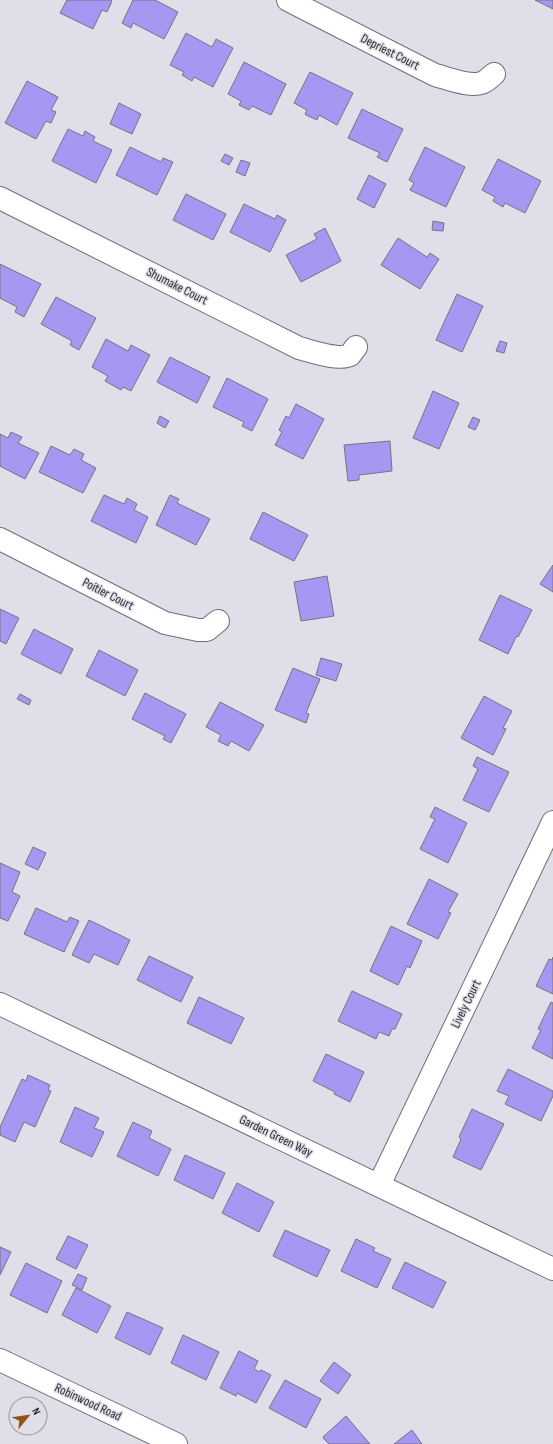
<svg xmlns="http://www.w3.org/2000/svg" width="553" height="1444" viewBox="0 0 553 1444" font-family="'Sofia Sans Condensed',sans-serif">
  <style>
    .building { fill: #a598f3; stroke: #75747d }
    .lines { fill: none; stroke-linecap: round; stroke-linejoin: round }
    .minor-casing { stroke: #6f6e78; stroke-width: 24 }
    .minor { stroke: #fff; stroke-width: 22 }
    .labels { text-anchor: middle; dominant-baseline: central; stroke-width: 3; stroke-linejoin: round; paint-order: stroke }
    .street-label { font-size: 13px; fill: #2d2d31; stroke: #dfdee9 }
  </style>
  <rect width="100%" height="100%" fill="#dfdee9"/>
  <path class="building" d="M67 0H110L112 1 107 12 102 10 93 29 60 13Z
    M133 0H155L178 12 164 39 133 23 131 28 122 23Z
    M535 0H553V9Z
    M186 33 212 47 216 39 233 48 213 87 194 77 192 81 182 75 184 72 170 65Z
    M244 62 286 84 271 115 252 106 249 110 239 105 241 101 228 94Z
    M310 72 353 93 337 125 319 115 317 120 306 115 305 114 307 110 294 103Z
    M27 81 58 97 51 110 56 112 51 123 46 121 36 139 5 123Z
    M119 103 141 114 132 134 110 124Z
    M362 109 403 129 387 162 377 157 380 153 348 138Z
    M68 129 83 136 85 131 95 137 93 141 112 150 96 183 52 161Z
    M130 147 161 162 163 158 173 162 157 195 116 175Z
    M425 147 465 167 446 207 410 190 414 183 409 180Z
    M225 154 233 158 229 165 221 161Z
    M498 159 541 181 525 213 505 203 503 207 493 201 495 197 482 190Z
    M241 160 250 163 245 176 236 172Z
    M369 175 386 184 374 208 357 199Z
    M186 194 226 214 213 240 173 220Z
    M244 204 275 219 277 215 286 220 270 252 230 232Z
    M433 221 444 223 443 231 432 230Z
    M325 228 341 261 301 282 286 255 317 239 314 234Z
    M398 238 427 257 430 253 439 259 420 289 381 265Z
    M0 264 41 284 24 317 15 312 17 307 0 298Z
    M457 294 483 306 462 352 436 340Z
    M56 297 96 318 79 350 70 345 72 341 41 324Z
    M106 339 128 351 131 345 150 355 131 391 123 387 121 390 105 381 108 376 92 367Z
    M500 341 507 343 504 353 496 351Z
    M170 357 210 377 197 403 157 382Z
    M227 378 268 399 252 431 242 426 244 422 213 407Z
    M433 391 459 403 439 449 413 438Z
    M296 404 324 419 303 459 275 445 282 432 279 430 286 416 289 418Z
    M160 416 169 421 165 428 157 423Z
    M473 417 480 420 475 430 468 427Z
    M11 432 22 437 18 443 39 453 25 479 0 466V434L8 438Z
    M390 441 392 471 359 475V480L348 481 344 445Z
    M51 446 70 455 74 449 84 454 81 460 96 468 83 493 39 472Z
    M104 495 124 504 127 498 137 504 134 510 148 517 136 543 91 521Z
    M170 495 179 499 177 503 210 519 196 545 156 525Z
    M263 512 308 535 294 561 250 539Z
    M553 565V592L540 584Z
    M327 576 334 616 301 621 294 582Z
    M500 595 532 610 518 637 517 636 516 637 508 654 479 640Z
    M0 609 19 618 6 644 0 641Z
    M34 629 73 649 61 674 21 654Z
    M99 650 138 670 125 696 86 676Z
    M321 658 342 664 336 681 316 675Z
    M293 668 320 679 306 713 309 714 306 723 275 710Z
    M145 693 186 714 171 743 163 739 165 736 132 719Z
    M20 694 31 700 29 705 17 699Z
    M484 696 512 711 503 728 506 729 493 755 461 738Z
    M220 702 264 725 249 751 231 741 228 746 218 741 221 735 206 727Z
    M477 757 509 772 489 812 463 800 478 769 473 766Z
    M435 807 467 823 448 863 420 849 435 819 430 817Z
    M33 847 46 853 38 870 25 864Z
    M0 863 20 872 12 892 20 896 8 921 0 918Z
    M429 879 458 894 448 912 451 913 438 939 407 924Z
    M36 908 67 922 70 917 79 921 64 952 24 934Z
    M89 920 130 940 118 965 94 954 89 963 72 955Z
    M391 926 422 941 410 968 407 966 398 985 370 971Z
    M149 956 193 977 181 1002 137 980Z
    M553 957V994L536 986 549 959 552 960Z
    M352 991 402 1014 395 1029H392L389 1036 379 1032 376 1039 338 1021Z
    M199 997 244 1018 231 1044 187 1023Z
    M551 1002 553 1003V1059L532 1048 541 1030 538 1029Z
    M326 1054 364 1072 350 1102 334 1094 335 1092 313 1081Z
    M508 1069 553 1091V1096L541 1121 505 1104 509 1096 497 1091Z
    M28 1075 50 1085 48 1090 51 1091 35 1127 24 1122 15 1142 0 1135V1127L22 1079 26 1081Z
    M75 1107 99 1118 94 1128 104 1132 92 1157 60 1142Z
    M472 1109 504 1124 481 1170 453 1157 461 1139 459 1137Z
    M133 1122 152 1131 149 1138 171 1149 158 1176 117 1156Z
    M185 1155 225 1173 213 1199 174 1180Z
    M237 1183 274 1202 259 1232 222 1213Z
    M285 1230 330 1250 317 1277 273 1256Z
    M68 1236 88 1245 76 1269 56 1259Z
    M356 1239 375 1248 373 1251 391 1259 377 1288 341 1271Z
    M0 1247 11 1252 0 1275Z
    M405 1262 446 1282 433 1308 392 1288Z
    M26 1263 62 1281 47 1313 10 1295Z
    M78 1274 87 1278 82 1290 72 1285Z
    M76 1288 111 1306 97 1333 62 1315Z
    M127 1312 163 1328 150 1355 115 1338Z
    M183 1335 219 1352 206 1380 171 1363Z
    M239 1351 258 1361 254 1369 260 1372 261 1370 271 1375 256 1403 237 1393 236 1396 220 1388Z
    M334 1362 351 1375 338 1394 320 1381Z
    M285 1380 321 1399 306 1428 269 1408Z
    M346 1416 357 1429 370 1444H329L324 1439 323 1437Z
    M412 1430 422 1444H394Z"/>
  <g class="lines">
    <defs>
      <path id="minor" d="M288 0 435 75C447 78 470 87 481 83 486 82 490 77 494 74
        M0 198 299 348C311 351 338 361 350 355 352 353 354 349 356 347
        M0 539 165 623 198 630H207L218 621
        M0 1004 553 1269
        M379 1185 553 822
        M0 1360 176 1444"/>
    </defs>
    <use href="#minor" class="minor-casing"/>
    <use href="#minor" class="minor"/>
  </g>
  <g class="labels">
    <g class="street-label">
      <text transform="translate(390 52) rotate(27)">Depriest Court</text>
      <text transform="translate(177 286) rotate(27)">Shumake Court</text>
      <text transform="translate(108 594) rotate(27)">Poitier Court</text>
      <text transform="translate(466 1004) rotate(-64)">Lively Court</text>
      <text transform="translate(276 1136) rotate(26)">Garden Green Way</text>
      <text transform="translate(88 1402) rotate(25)">Robinwood Road</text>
    </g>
  </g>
  <g transform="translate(28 1416) rotate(61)"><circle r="19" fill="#dfdee9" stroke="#98979f"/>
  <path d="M0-3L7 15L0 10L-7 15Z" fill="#915416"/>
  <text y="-6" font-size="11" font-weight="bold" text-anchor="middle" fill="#2d2d31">N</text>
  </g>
</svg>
